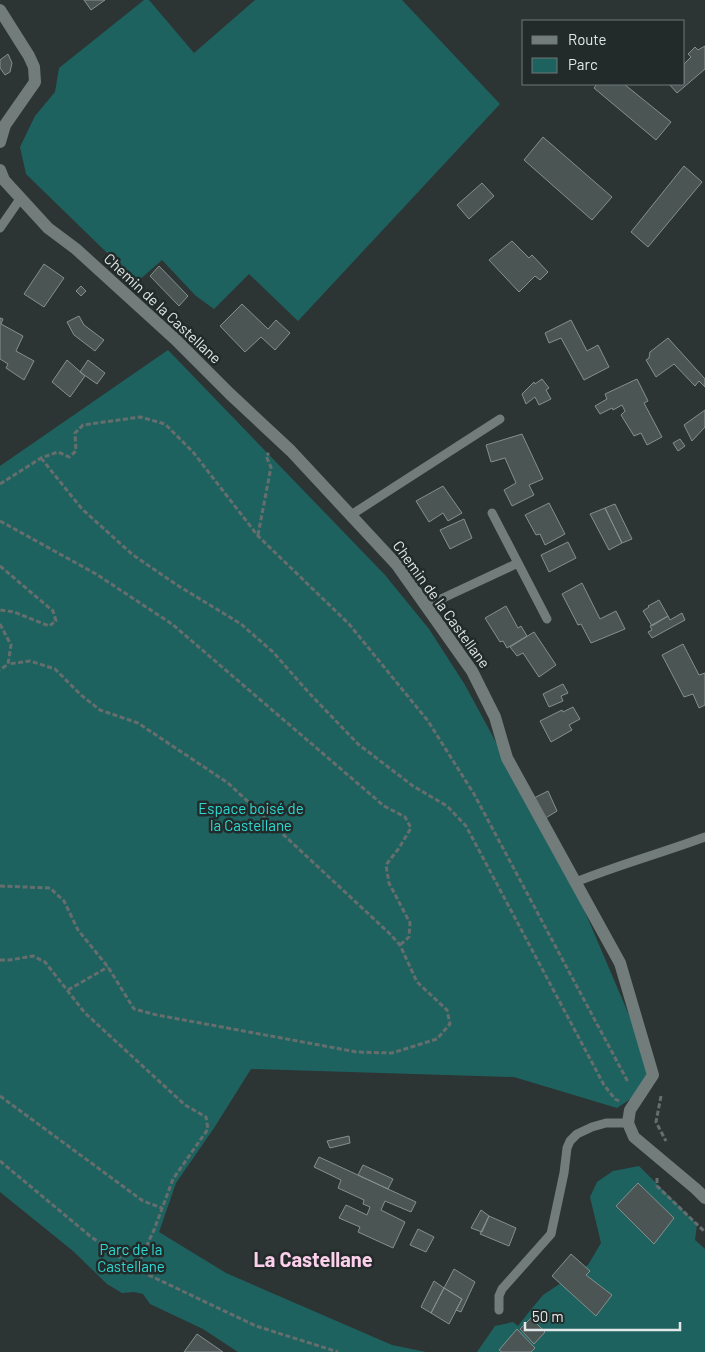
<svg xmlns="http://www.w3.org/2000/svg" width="705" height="1352" viewBox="0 0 705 1352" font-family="Barlow,sans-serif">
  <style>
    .green { fill: #1e6260 }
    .building { fill: #4b5554; stroke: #848f8e }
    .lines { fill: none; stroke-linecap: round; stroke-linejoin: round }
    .path { stroke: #666e6d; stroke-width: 3; stroke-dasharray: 5 2.5; stroke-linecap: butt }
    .service { stroke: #717c7b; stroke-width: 9 }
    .minor { stroke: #717c7b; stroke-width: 12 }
    .labels { text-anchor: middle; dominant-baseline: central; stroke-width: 5; stroke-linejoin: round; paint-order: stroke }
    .street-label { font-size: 15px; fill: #e2e8e7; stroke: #222b2a }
    .park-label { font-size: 15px; fill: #2ddad4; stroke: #222b2a }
    .district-label { font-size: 20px; font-weight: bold; fill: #fcd0eb; stroke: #222b2a }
  </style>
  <rect width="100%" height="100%" fill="#2c3534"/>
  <path class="green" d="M144 0H149L194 53 255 0H402L500 104 298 321 249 274 214 309 196 296 162 260 137 282 26 174 20 147 35 116 55 92 59 68Z
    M168 350 385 575 429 629 465 685 574 886 646 1055 651 1071 635 1096 617 1108 514 1077 251 1069 214 1128 176 1183 159 1232 226 1273 392 1345 426 1352H238L203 1329 150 1304 143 1294 134 1292 122 1293 107 1284 73 1251 0 1192V466Z
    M639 1166 697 1224 695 1240 705 1249V1352H477L495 1326 513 1322 518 1326 529 1312 543 1295 588 1265 601 1243 590 1197 597 1182 613 1171Z"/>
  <path class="building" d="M84 0H105L91 10Z
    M705 46V69L677 93 669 84H684V64L691 57 688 54 695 47 698 50Z
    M8 54 12 63 10 72 5 75 0 68V60Z
    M597 84H624L671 122 656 140 594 88Z
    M543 137 612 197 592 220 524 160Z
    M684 166 702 182 648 247 631 232Z
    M482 183 494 196 469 219 457 205Z
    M512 241 529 258 532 255 548 272 540 280 535 276 519 292 489 260Z
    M44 264 64 278 44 307 24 294Z
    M159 266 188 296 179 306 150 276Z
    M81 286 86 291 81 296 76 291Z
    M242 304 268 329 276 320 290 333 275 350 261 337 245 352 220 326Z
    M79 316 84 325 104 340 95 351 74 335 67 322Z
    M0 318 3 319 1 324 23 336 16 351 34 361 24 380 6 368 8 364 0 359Z
    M571 320 587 351 598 345 609 367 584 380 561 338 549 343 545 333Z
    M668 338 705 379V387L699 381 695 386 674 364 656 377 646 360 649 358 650 352Z
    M67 360 85 376 70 397 52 382Z
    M88 360 105 373 97 384 80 372Z
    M542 379 549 388 546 390 551 399 539 405 535 397 526 404 522 394 534 382 535 384Z
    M637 379 648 401 644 403 662 437 647 445 641 433 634 436 621 415 625 411 622 405 613 410 612 408 600 414 595 406 607 399 605 394Z
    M705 410V427L692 441 684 425Z
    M522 434 543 479 529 485 534 495 512 506 504 490 516 483 505 458 491 462 486 445Z
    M680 439 685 446 678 451 673 443Z
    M443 486 462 513 448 521 443 513 429 522 416 501Z
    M549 503 565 534 545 545 540 534 536 535 525 515Z
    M615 504 632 539 622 543 605 508Z
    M605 508 622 543 609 550 590 514Z
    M464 519 472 538 450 549 440 530Z
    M568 542 576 558 549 572 541 555Z
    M582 583 600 619 616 611 625 629 591 643 581 624 578 625 562 594Z
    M659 600 668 616 652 626 643 611 649 607 648 606Z
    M506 606 518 628 521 626 527 636 507 648 503 641 500 642 485 618Z
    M682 613 685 620 652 638 648 632 652 630 650 626 668 616 670 620Z
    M534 632 556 665 539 677 523 653 517 656 510 647Z
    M683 644 699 675 705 673V705L699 708 693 694 684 697 662 655Z
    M563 684 568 693 561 696 563 701 549 707 543 694Z
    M573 707 580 719 569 725 572 730 551 742 540 721 562 710 563 712Z
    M548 791 557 811 544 819 534 798Z
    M349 1136 350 1143 330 1148 327 1141Z
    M319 1157 416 1202 411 1212 385 1201 381 1210 405 1222 393 1248 358 1232 360 1227 339 1218 346 1205 367 1215 370 1207 363 1204 364 1200 338 1188 341 1180 314 1167Z
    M363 1165 393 1179 388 1189 358 1175Z
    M638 1183 674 1218 654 1244 616 1206Z
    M481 1210 489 1216 482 1232 471 1228Z
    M489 1216 516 1228 509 1246 480 1234Z
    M418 1229 434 1237 426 1252 410 1245Z
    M571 1254 590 1271 586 1275 612 1295 596 1316 552 1276Z
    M454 1269 475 1282 461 1312 456 1310 462 1299 444 1288Z
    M434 1281 444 1288 431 1313 421 1307Z
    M444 1288 462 1299 449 1324 431 1313Z
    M531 1318 545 1332 534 1344 520 1329Z
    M517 1329 535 1348 531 1352H502L499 1350Z
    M197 1334 223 1352H184Z"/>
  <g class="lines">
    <path class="path" d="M41 458 82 509 133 555 177 585 241 624 273 652 310 694 358 744 413 786 447 806 466 826 604 1085 615 1099 619 1101
      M0 484 41 458 58 452 69 457 76 451 75 433 83 425 140 417 165 424 193 452 258 536 349 624 428 721 474 794 628 1082
      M0 521 96 574 172 624 384 806 405 817 411 828 399 848 386 865 389 883 410 923 409 937 400 945
      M258 535 271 467 266 456 269 453
      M0 566 53 611 56 621 49 626 14 612 0 610
      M0 624 11 645 8 664 0 670
      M0 886 50 888 64 901 78 930 108 967 134 1009 157 1015 357 1052 392 1053 437 1039 450 1024 447 1010 417 982 400 945 389 933 228 783 138 723 100 710 81 695 55 669 30 661 8 664
      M0 960H10L33 956 45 962 85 1013 185 1105 206 1117 208 1129 173 1179 154 1230 136 1269
      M68 990 108 967
      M0 1096 143 1201 162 1208
      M661 1096 656 1122 666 1141
      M0 1161 90 1236 136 1269 256 1326 338 1352
      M657 1178V1186L705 1232"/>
    <path class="service" d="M0 228 20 199
      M492 513 547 619
      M351 515 500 419
      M426 606 518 563
      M576 882C618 865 662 853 705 837
      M499 1310V1296L502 1289 551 1234 564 1173 567 1148 570 1141 577 1134 592 1127 606 1123H628"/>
    <path class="minor" d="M0 10 29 56 34 67 35 82 5 125 0 142
      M0 170 4 180 48 228 76 249 175 339 230 394 291 451 397 565 472 671 495 717 507 758 620 963 653 1075 630 1110 628 1123 634 1137 696 1189 705 1198"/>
  </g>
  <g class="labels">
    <g class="street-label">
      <text transform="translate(163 308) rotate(43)">Chemin de la Castellane</text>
      <text transform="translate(442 604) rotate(54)">Chemin de la Castellane</text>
    </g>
    <g class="park-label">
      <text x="251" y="808">Espace boisé de<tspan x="251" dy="17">la Castellane</tspan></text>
      <text x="131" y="1249">Parc de la<tspan x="131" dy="17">Castellane</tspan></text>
    </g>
    <g class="district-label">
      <text x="313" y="1259">La Castellane</text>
    </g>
  </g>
  <rect x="522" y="20" width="162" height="65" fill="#222b2a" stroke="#6f7776"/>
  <rect x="532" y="36" width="25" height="8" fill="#717c7b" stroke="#6f7776"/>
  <text x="568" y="45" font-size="15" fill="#e2e8e7">Route</text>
  <rect x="532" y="58" width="25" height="15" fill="#1e6260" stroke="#6f7776"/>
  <text x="568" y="70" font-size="15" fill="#e2e8e7">Parc</text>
  <path d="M525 1322v8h155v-8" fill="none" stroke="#e2e8e7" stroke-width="2.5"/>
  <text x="532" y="1322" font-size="15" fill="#e2e8e7" stroke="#222b2a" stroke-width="4" paint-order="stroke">50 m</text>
</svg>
